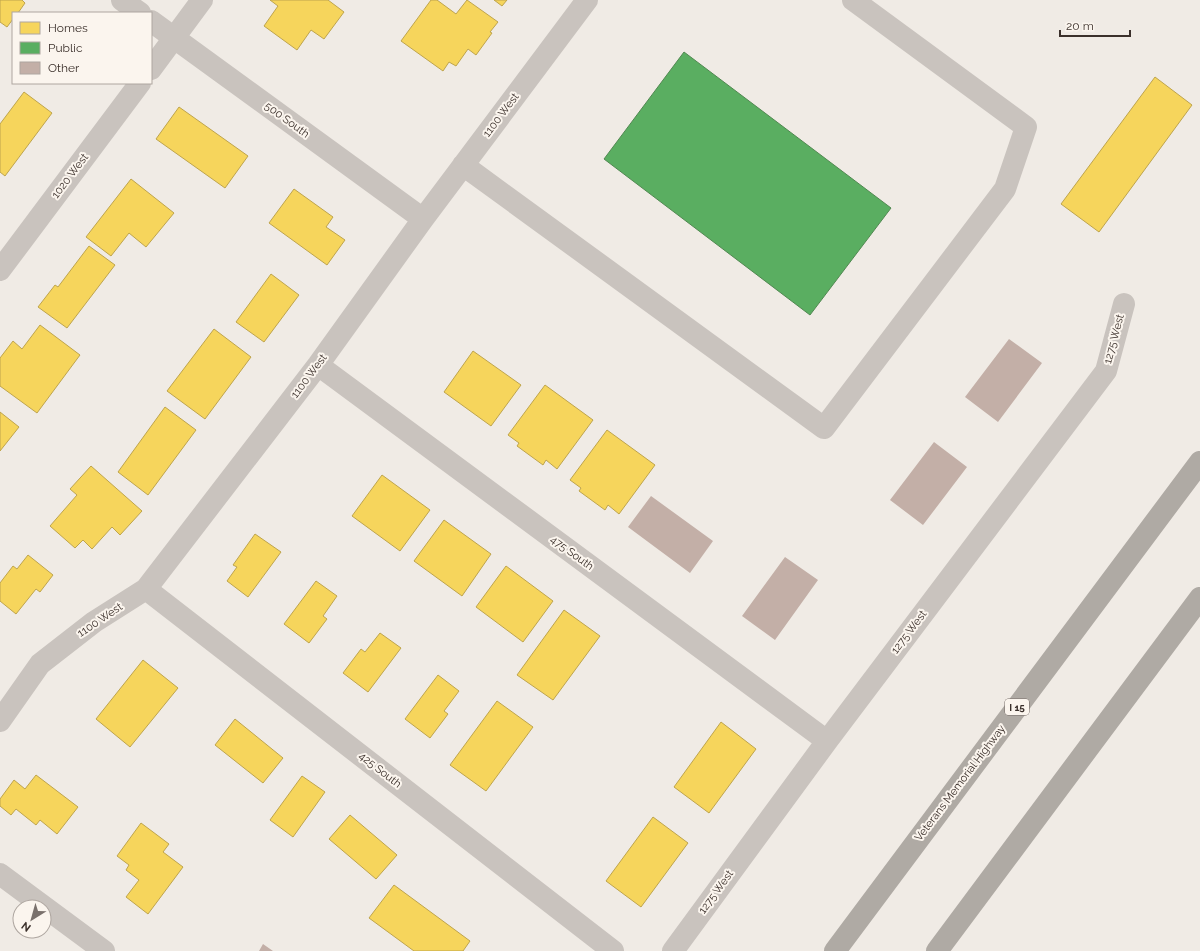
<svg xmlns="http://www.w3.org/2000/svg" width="1200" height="951" viewBox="0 0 1200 951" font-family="Raleway,sans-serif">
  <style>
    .homes { fill: #f6d55c; stroke: #bea44d }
    .public { fill: #5aae61; stroke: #518851 }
    .building { fill: #c3afa7 }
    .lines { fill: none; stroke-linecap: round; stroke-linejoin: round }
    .minor { stroke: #c9c3be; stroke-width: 22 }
    .highway { stroke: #afaaa4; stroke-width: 22 }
    .labels { text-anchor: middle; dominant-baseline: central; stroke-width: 4; stroke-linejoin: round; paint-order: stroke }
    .shield { fill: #fbf5ee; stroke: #756b66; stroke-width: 1 }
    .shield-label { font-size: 10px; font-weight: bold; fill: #3b302b }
    .street-label { font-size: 11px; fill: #3b302b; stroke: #fbf5ee }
  </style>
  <rect width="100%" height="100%" fill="#f0ebe5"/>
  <path class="homes" d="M0 0H22L25 3 18 13H13V19L7 27 0 22Z
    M270 0H328L344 12 324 39 311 30 297 50 264 26 278 6Z
    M431 0H437L456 14 467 0 498 22 490 32 492 33 476 55 468 49 456 66 449 62 443 71 401 41Z
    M494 0H507L502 6Z
    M1155 77 1192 105 1099 232 1061 204Z
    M24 92 52 113 5 176 0 172V124Z
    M179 107 248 156 225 188 156 139Z
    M131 179 174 213 146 247 129 233 111 256 86 237Z
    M294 189 333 217 326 227 345 240 327 265 269 223Z
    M89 246 115 265 67 328 38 307 55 285 58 287Z
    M271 274 299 295 264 342 236 322Z
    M40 325 80 355 37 413 0 386V358L13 341 22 349Z
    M214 329 251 357 205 419 167 391Z
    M473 351 521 385 491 426 444 392Z
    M545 385 593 420 557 469 546 460 543 465 517 446 519 443 508 435Z
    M165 407 196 430 148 495 118 472Z
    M0 412 19 427 0 451Z
    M607 430 655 465 619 514 608 505 605 510 579 491 581 488 570 480Z
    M91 466 142 511 120 535 112 527 92 549 83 540 75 548 50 526 77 495 70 489Z
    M382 475 430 510 400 551 352 516Z
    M444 520 491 554 462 596 414 561Z
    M255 534 281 552 248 597 227 581 237 567 233 565Z
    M28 555 53 575 40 592 36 589 16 614 0 601V583L13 566 17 569Z
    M506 566 553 601 523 642 476 607Z
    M316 581 337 596 323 616 327 619 309 643 284 624Z
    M564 610 600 636 553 700 517 675Z
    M380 633 401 648 368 692 343 673 361 649 365 652Z
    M143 660 178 688 130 747 96 719Z
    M438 675 459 691 444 711 448 714 430 738 405 719Z
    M497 701 533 727 486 791 450 765Z
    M235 719 283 758 263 783 215 745Z
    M721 722 756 749 709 813 674 787Z
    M36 775 78 807 57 834 40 820 36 825 16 809 11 815 0 806V799L14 780 25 789Z
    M302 776 325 792 293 837 270 820Z
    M350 815 397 855 376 879 329 839Z
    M653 817 688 843 641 907 606 881Z
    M141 823 169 844 163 852 183 867 148 914 126 897 139 880 126 870 129 865 117 856Z
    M394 885 470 941 463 951H414L369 918Z"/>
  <path class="public" d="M684 52 891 208 810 315 604 159Z"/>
  <path class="building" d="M1009 339 1042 363 998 422 965 397Z
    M934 442 967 467 923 525 890 500Z
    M651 496 713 541 690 573 628 527Z
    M785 557 818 580 775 640 742 616Z
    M263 944 273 951H259Z"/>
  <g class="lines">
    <path class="minor" d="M122 0 140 13
      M151 21 423 219
      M151 69 202 0
      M463 165 824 428 1005 189 1026 127 853 0
      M0 270 140 83
      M318 365 827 741
      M146 589 613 951
      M0 721 40 664 94 622 146 589 318 365 423 219 587 0
      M0 874 104 951
      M673 951 827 741 1106 371 1124 304"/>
    <path class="highway" d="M835 951 1200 462
      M937 951 1200 598"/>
  </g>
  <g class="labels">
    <rect class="shield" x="1005" y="699" width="24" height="16" rx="3"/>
    <g class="shield-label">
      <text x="1017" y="707">I 15</text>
    </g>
    <g class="street-label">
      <text transform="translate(501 115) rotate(-53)">1100 West</text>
      <text transform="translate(287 120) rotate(36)">500 South</text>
      <text transform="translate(70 176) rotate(-53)">1020 West</text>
      <text transform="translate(1114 339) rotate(-75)">1275 West</text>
      <text transform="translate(309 376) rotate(-53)">1100 West</text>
      <text transform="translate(572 553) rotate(36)">475 South</text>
      <text transform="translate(100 620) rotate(-34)">1100 West</text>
      <text transform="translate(909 632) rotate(-53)">1275 West</text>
      <text transform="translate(380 770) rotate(38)">425 South</text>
      <text transform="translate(960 783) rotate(-53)">Veterans Memorial Highway</text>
      <text transform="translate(716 892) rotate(-54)">1275 West</text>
    </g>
  </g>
  <rect x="12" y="12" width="140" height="72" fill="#fbf5ee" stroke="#aea6a0"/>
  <rect x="20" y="22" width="20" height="12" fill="#f6d55c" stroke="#aea6a0"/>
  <text x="48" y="32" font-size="12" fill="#3b302b">Homes</text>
  <rect x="20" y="42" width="20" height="12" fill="#5aae61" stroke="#aea6a0"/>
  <text x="48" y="52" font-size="12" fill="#3b302b">Public</text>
  <rect x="20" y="62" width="20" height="12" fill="#c3afa7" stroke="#aea6a0"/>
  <text x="48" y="72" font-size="12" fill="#3b302b">Other</text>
  <g transform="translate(32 919) rotate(217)"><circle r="19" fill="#fbf5ee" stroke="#aea6a0"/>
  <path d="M0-3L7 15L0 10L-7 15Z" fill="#7a716c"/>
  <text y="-6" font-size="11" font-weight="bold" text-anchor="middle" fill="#3b302b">N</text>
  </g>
  <path d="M1060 30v6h70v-6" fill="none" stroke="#3b302b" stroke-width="2"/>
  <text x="1066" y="30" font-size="12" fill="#3b302b" stroke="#fbf5ee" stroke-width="3" paint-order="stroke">20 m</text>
</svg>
